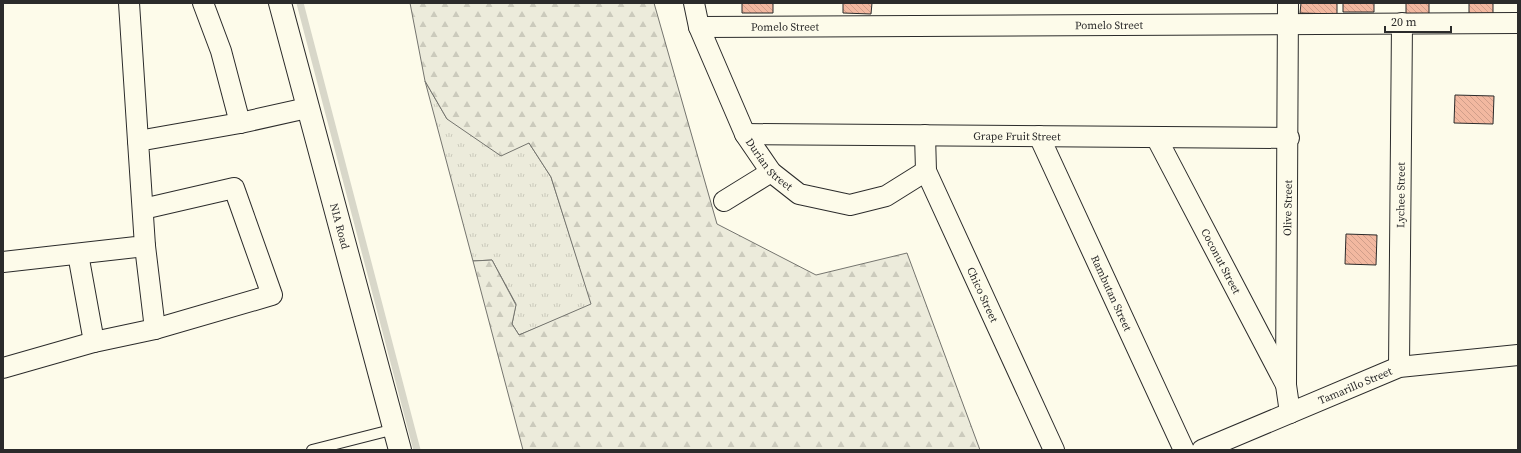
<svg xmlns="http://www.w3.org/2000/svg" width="1521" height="453" viewBox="0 0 1521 453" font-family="'Source Serif 4',serif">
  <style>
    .grass { fill: url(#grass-tufts); stroke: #74746e }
    .forest { fill: url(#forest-firs); stroke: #74746e }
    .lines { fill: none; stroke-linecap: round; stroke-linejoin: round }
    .stream { stroke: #d8d7c9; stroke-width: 7 }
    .building { fill: url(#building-back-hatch); stroke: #2b2b2b }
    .lane-casing { stroke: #2b2b2b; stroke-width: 12 }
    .street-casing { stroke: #2b2b2b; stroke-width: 22 }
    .secondary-casing { stroke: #2b2b2b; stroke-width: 24 }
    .lane { stroke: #fdfbea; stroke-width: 10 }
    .street { stroke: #fdfbea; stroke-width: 20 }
    .secondary { stroke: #fdfbea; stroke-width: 22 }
    .labels { text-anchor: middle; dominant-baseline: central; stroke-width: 3; stroke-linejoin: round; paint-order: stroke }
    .street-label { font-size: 11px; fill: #2b2b2b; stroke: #fdfbea }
  </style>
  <defs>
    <pattern id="grass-tufts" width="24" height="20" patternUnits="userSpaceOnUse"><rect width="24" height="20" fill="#ecebdb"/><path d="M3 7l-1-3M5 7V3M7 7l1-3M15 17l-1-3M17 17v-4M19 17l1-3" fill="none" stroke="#cbcabc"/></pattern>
    <pattern id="forest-firs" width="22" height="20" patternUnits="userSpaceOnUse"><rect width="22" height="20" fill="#ecebdb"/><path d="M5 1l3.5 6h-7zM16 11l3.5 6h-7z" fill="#cbcabc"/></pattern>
    <pattern id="building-back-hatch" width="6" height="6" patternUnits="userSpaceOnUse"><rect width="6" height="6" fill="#f2b8a0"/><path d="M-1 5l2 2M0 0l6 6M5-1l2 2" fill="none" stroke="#d09e8a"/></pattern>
  </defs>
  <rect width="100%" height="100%" fill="#fdfbea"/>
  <path class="grass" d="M425 81 447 119 529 143 551 177 592 305 519 335 512 324 516 304 492 260 473 261Z"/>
  <path class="forest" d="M410 3H654L717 224 816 275 907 253 980 450H523L473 261 492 260 516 305 512 324 519 335 591 304 551 177 529 143 501 156 447 119 425 81Z"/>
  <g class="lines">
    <path class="stream" d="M300 3 417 450"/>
  </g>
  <path class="building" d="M742 3H773V13H742Z
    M843 3H872L871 14 843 13Z
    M1301 3H1337V14L1300 13Z
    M1343 3H1374V12H1343Z
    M1406 3H1429V15H1406Z
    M1469 3H1493V15H1469Z
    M1455 95 1494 96 1493 124 1454 123Z
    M1346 234 1377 235 1376 265 1345 264Z"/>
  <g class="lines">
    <defs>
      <path id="lane" d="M312 450 395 429"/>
      <g id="street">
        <path d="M129 3 138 141"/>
        <path d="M203 3 221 51 240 123"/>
        <path id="s1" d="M694 3 699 27 745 134 771 172 799 194 850 205 886 196 926 171"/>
        <path d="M1288 3 1286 385 1290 413"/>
        <path id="s2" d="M699 27 1518 23"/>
        <path id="s3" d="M745 134 1289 138"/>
        <path id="s4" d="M925 135 926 171 1054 450"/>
        <path id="s5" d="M1039 136 1184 450"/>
        <path id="s6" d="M1156 137 1285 383"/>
        <path d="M724 201 771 172"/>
        <path d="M145 246 155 329"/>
        <path d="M3 262 145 246 138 141 240 123 307 108"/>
        <path d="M94 342 155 329 272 295 234 188 143 209"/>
        <path id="s7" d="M1399 367 1402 23"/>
        <path d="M3 368 94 342 78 254"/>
        <path id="s8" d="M1202 450 1399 367 1518 355"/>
      </g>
      <g id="secondary">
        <path id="s9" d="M280 3 400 450"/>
      </g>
    </defs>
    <use href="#lane" class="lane-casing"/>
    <use href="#street" class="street-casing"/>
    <use href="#secondary" class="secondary-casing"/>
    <use href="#lane" class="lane"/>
    <use href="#street" class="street"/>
    <use href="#secondary" class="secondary"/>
  </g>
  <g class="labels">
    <g class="street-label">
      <text stroke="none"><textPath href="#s2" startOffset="86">Pomelo Street</textPath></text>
      <text stroke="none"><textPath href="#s2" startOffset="410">Pomelo Street</textPath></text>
      <text stroke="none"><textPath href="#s3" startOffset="272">Grape Fruit Street</textPath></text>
      <text stroke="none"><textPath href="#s1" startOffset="180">Durian Street</textPath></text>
      <text stroke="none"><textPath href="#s7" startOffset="172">Lychee Street</textPath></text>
      <text transform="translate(1288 208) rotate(-89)">Olive Street</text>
      <text stroke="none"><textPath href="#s9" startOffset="231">NIA Road</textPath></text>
      <text stroke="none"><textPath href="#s6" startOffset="140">Coconut Street</textPath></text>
      <text stroke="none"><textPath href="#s5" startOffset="173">Rambutan Street</textPath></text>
      <text stroke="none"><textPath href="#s4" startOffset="172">Chico Street</textPath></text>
      <text stroke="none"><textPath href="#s8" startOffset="166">Tamarillo Street</textPath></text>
    </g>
  </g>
  <rect width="1521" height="453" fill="none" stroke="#2b2b2b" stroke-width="8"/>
  <path d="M1385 26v6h66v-6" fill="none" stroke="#2b2b2b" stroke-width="2"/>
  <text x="1391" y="26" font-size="12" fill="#2b2b2b" stroke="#fdfbea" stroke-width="3" paint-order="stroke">20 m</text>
</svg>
